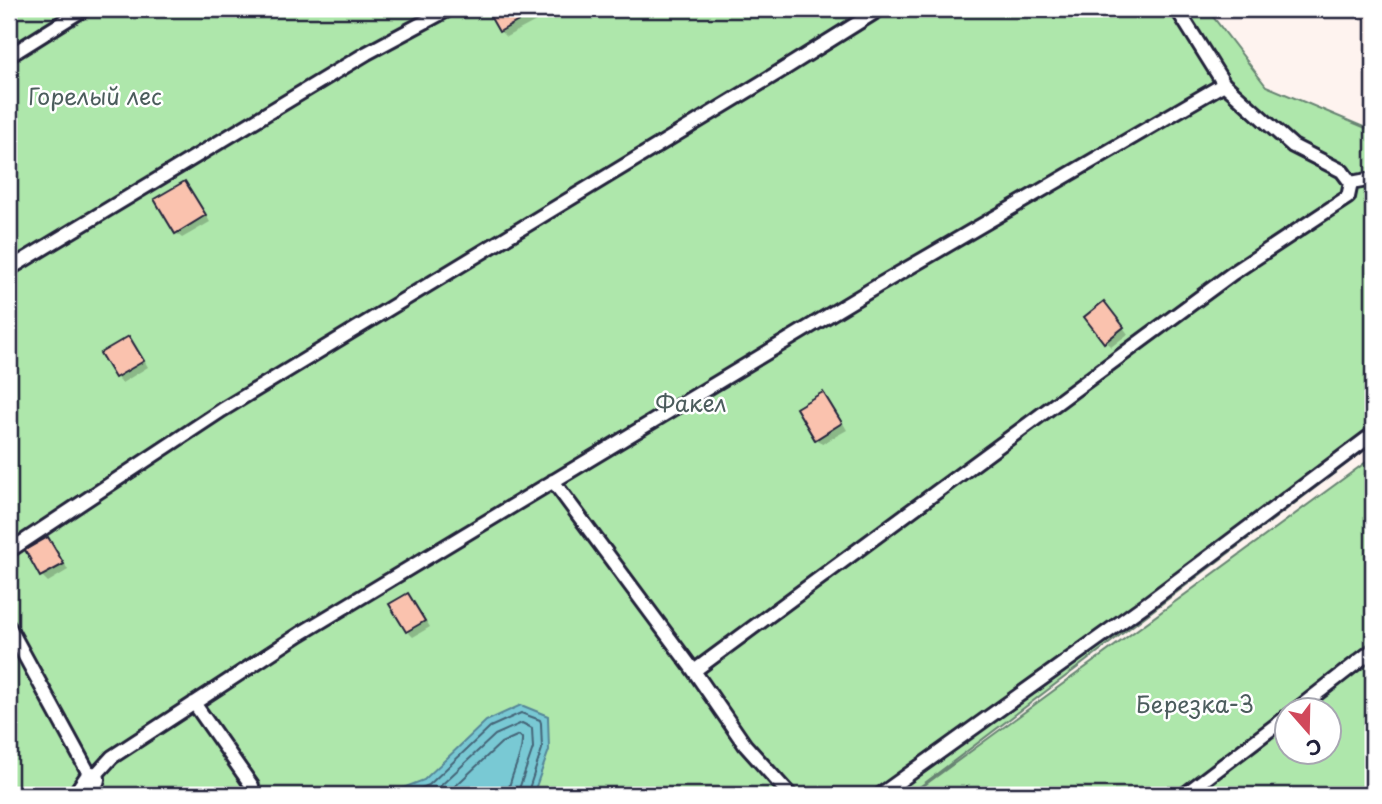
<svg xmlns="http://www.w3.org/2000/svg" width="1382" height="804" viewBox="0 0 1382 804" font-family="'Playpen Sans',sans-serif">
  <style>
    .green { fill: #aee7ab; stroke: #688473; stroke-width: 2; fill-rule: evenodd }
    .water { fill: #79c9d4; stroke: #568697; stroke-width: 2 }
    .shadow { fill: #0003 }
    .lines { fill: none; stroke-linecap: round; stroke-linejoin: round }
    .shore { stroke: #456578; stroke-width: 2 }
    .building { fill: #fac2ae; stroke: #22223b; stroke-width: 2 }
    .service-casing { stroke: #22223b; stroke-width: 18 }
    .minor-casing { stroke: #22223b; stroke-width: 30 }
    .service { stroke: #fff; stroke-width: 12 }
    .minor { stroke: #fff; stroke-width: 24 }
    .labels { text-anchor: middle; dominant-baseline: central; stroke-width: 5; stroke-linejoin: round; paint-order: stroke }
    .park-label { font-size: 23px; fill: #4c5d5d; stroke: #fff }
  </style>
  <rect width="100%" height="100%" fill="#fef3ef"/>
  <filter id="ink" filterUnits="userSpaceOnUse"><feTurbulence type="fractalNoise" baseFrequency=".0143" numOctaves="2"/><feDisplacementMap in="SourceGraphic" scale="14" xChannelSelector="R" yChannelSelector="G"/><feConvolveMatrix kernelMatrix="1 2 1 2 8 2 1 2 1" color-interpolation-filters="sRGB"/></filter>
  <g filter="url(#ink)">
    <path class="green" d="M9 9H1207L1266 86 1373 131V444L909 795H9Z
      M1373 457V631L1366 636 1373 645V795H911ZM1288 710H1330V752H1288Z"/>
    <path class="water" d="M521 705 548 716 549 750 533 795H385L424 780 486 721Z"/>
    <path class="shadow" d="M488 9H529L536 21 506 37 500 31Z
      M185 183 191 189 210 222 182 238 176 233Z
      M1110 309 1128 334 1111 347 1105 341Z
      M128 338 134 344 148 367 122 383 116 377Z
      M823 394 829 400 847 430 822 444 817 439Z
      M48 539 54 544 68 570 48 582 42 576Z
      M408 595 414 601 430 627 413 637 407 631 391 605Z"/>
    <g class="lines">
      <path class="shore" d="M404 795 429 785 490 727 521 713 540 720 541 723 542 749 527 795
        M429 795 435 791 495 735 522 723 532 728 533 748 519 789 518 795
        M446 795 501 743 519 735 522 738C523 758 509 775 508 795"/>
    </g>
    <path class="building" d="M486 9H528L531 14 499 32Z
      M185 181 206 215 175 234 154 199Z
      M1104 301 1124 327 1104 343 1084 317Z
      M129 336 144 361 115 378 100 353Z
      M823 392 842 423 815 440 796 408Z
      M48 537 64 564 40 577 25 550Z
      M408 593 425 621 406 632 389 604Z"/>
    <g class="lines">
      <defs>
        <path id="service" d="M1177 9 1224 84 1293 146 1342 171 1351 183 1373 179
          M9 56 84 9
          M9 269 367 53 449 9
          M553 481 694 671 745 745 790 795
          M9 551 222 410 779 72 880 9
          M9 627 92 779 112 757 300 634 879 285 1224 84
          M694 671 1233 273 1348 197 1351 183
          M194 703 252 786 254 795
          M1296 710 1373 650
          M880 795 1149 602 1373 434
          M1184 795 1288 716"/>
        <path id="minor" d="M81 795 92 779"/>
      </defs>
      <use href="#service" class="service-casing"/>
      <use href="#minor" class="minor-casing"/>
      <use href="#service" class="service"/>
      <use href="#minor" class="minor"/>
    </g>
  </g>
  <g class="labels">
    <g class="park-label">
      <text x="95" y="95">Горелый лес</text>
      <text x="691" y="402">Факел</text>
      <text x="1195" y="703">Березка-3</text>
    </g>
  </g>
  <rect width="1382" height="804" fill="none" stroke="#fff" stroke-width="35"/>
  <rect x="18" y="18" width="1347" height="769" fill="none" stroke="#22223b" stroke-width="2.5" filter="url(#ink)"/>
  <g transform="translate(1308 731) rotate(160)"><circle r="33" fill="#ffffff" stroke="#a7a7b1" stroke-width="2"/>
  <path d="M0-5L12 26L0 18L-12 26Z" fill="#d1495b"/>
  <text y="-10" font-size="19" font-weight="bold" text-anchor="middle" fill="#22223b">С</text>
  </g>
</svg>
